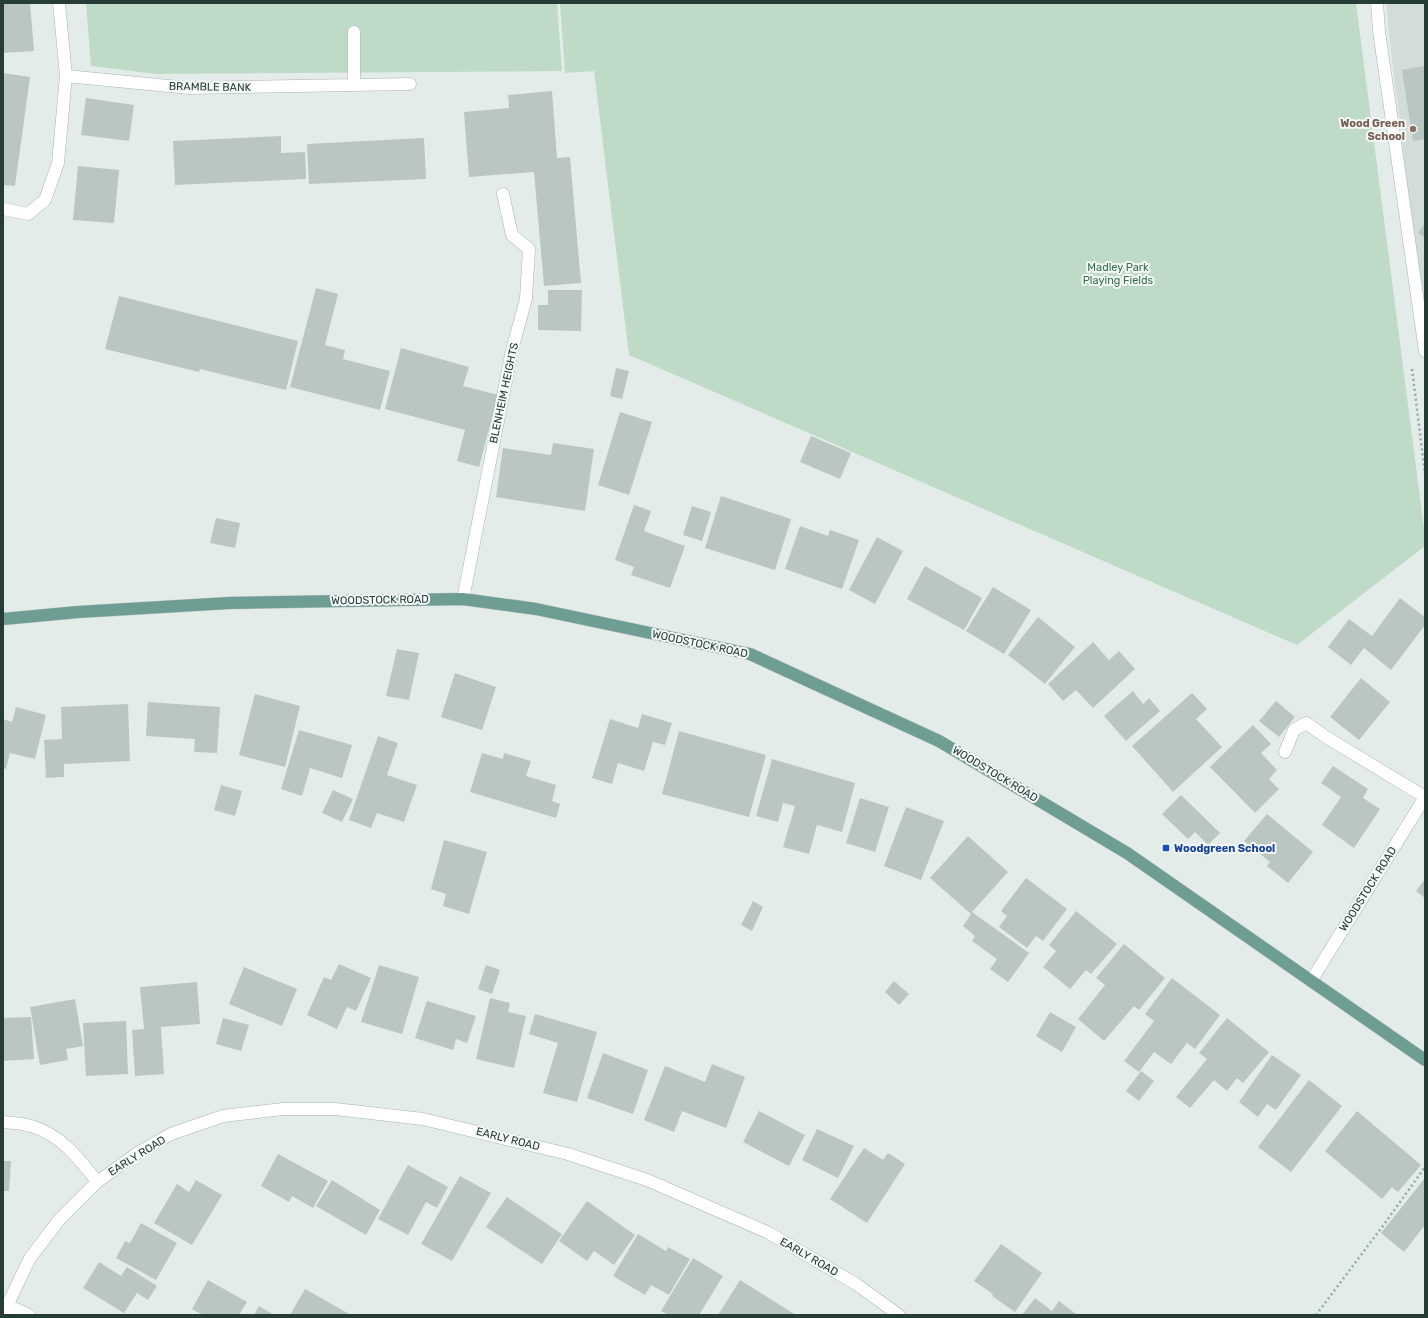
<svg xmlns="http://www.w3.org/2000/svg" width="1428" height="1318" viewBox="0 0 1428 1318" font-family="Rubik,sans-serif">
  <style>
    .built { fill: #d2dcd8 }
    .green { fill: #bfdbc8 }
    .building { fill: #bac6c2 }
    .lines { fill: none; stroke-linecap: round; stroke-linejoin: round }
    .minor-casing { stroke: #a7b4b0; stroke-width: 13 }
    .major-casing { stroke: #c2c8c7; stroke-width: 13 }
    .path { stroke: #88aca3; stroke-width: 2.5; stroke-dasharray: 2 3; stroke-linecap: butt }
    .minor { stroke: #fff; stroke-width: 12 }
    .major { stroke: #6d9d93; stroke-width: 12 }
    .education-dot { fill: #8d6e63; stroke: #f4f9f7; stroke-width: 1.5 }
    .transit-dot { fill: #1a4fb4; stroke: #f4f9f7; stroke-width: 1.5 }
    .labels { text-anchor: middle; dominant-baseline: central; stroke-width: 4; stroke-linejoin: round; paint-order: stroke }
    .street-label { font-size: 11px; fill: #253c37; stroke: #f4f9f7 }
    .education-label { font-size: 11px; font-weight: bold; fill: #785e54; stroke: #f4f9f7; text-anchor: end }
    .park-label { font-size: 11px; fill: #346e4d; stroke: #f4f9f7 }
    .transit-label { font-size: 11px; font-weight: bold; fill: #164399; stroke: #f4f9f7; text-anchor: start }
  </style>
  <rect width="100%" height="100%" fill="#e4ece9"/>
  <path class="built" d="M1387 3H1425V303L1413 231 1388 26Z"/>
  <path class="green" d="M86 3H557L562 71 156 74 91 66Z
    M560 3H1356L1425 536V546L1297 645 629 355 594 71 565 73Z"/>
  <path class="building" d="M3 3H30L34 51 3 53Z
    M1425 66V139L1413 141 1402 70Z
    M3 73 30 77 15 186 3 185Z
    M552 91 557 158 570 157 581 283 544 286 534 172 469 177 464 112 509 108 508 95Z
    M86 98 134 105 129 141 81 135Z
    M281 136V153L305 152 306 179 175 185 173 141Z
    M424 138 426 179 309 184 307 144Z
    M78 166 119 170 114 223 73 220Z
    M1425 223V238L1418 233Z
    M316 288 338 294 325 345 345 350 343 359 390 371 380 410 290 387Z
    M548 290H582L581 331 538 330V305H548Z
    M119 296 298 341 286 390 200 369 199 372 105 349Z
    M401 348 469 367 463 386 498 395 479 467 457 461 465 430 385 409Z
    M616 368 629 371 622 399 610 396Z
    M620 412 652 422 629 495 598 485Z
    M811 436 851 453 840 479 800 462Z
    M553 443 594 449 585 511 496 497 503 448 551 455Z
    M721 496 791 519 775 570 705 548Z
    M634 505 651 511 644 531 685 546 670 588 631 575 634 567 615 560Z
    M692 506 711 512 702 541 683 535Z
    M216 518 240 523 235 548 210 543Z
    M800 526 828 536 830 530 859 540 842 589 785 569Z
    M877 537 903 551 875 604 849 590Z
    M925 566 982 598 964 630 907 599Z
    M993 587 1031 610 1004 654 966 631Z
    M1400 598 1425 617V625L1391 670 1364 648 1351 665 1328 647 1349 619 1372 636Z
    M1038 617 1075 647 1045 684 1008 655Z
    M1093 642 1109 660 1119 651 1135 669 1093 708 1076 690 1063 701 1048 684Z
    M397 649 419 653 409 700 386 696Z
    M455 673 496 687 482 730 441 717Z
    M1361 678 1390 702 1359 740 1330 717Z
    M1133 691 1143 704 1149 698 1160 711 1126 741 1104 716Z
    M1192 693 1207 709 1196 719 1222 747 1173 792 1132 746Z
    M255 694 300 706 285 767 239 755Z
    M1276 701 1295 717 1279 737 1259 721Z
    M148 702 220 707 217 753 194 752 195 739 146 736Z
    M128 704 130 761 64 764V777L46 778 44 740 62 739 61 707Z
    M16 707 46 715 35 759 10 753 6 769 3 768V719L12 722Z
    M642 714 672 723 665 745 653 742 644 771 618 763 612 784 592 778 610 719 638 728Z
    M1253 725 1271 744 1261 753 1277 770 1269 779 1279 789 1255 813 1210 767Z
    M299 730 352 745 342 778 310 768 302 796 281 789Z
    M679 731 766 755 749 817 662 794Z
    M378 736 398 743 387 775 417 785 404 822 377 813 371 828 349 820Z
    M482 753 503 759 504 753 531 761 526 776 556 785 552 801 560 804 556 818 470 792Z
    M772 759 855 783 842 832 817 825 809 854 783 847 795 806 783 803 778 822 756 816Z
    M1333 766 1368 789 1363 798 1380 809 1354 848 1322 825 1341 797 1321 783Z
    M221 785 242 791 235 816 214 810Z
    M333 790 353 799 342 822 322 813Z
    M1181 795 1220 833 1208 845 1195 832 1188 839 1162 814Z
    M860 798 889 807 875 852 846 843Z
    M906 807 944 821 921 880 884 866Z
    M1267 814 1313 852 1288 883 1267 866 1270 862 1244 841Z
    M968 836 1008 872 972 912 1029 953 1008 982 990 969 997 959 972 941 975 936 963 926 971 914 930 878Z
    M444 840 487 852 469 914 443 906 446 894 431 889Z
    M1026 878 1067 909 1043 941 1036 936 1027 948 999 927 1007 916 1001 911Z
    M1425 879V898L1416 891Z
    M753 901 763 907 752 931 741 925Z
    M1076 911 1117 944 1091 974 1086 970 1070 989 1043 967 1056 951 1049 945Z
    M1124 944 1165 978 1139 1010 1134 1006 1104 1041 1078 1019 1105 985 1096 978Z
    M339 964 371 978 356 1011 347 1007 337 1029 307 1015 324 977 331 980Z
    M379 965 419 977 402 1034 361 1022Z
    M486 965 500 970 492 994 478 989Z
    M244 967 297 989 282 1026 229 1004Z
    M1172 978 1220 1015 1195 1049 1187 1043 1171 1064 1154 1052 1139 1072 1124 1061 1154 1021 1145 1014Z
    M894 981 909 994 899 1005 885 992Z
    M197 982 200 1024 161 1027 164 1074 135 1076 132 1030 144 1029 140 987Z
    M490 998 510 1003 508 1012 526 1016 514 1068 476 1059Z
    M75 999 83 1046 66 1049 68 1060 40 1065 30 1007Z
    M427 1001 476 1016 467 1043 456 1039 453 1050 415 1038Z
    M1050 1012 1076 1027 1062 1052 1036 1036Z
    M535 1014 597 1032 577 1102 543 1093 558 1043 529 1034Z
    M31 1017 34 1059 3 1061V1018Z
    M223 1018 249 1025 241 1051 216 1044Z
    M1227 1018 1269 1052 1243 1083 1237 1078 1227 1091 1214 1080 1190 1108 1176 1097 1207 1059 1199 1053Z
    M126 1021 128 1074 86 1076 83 1023Z
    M603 1053 648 1070 633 1114 587 1098Z
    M1272 1055 1301 1075 1276 1110 1267 1104 1258 1117 1239 1102Z
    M712 1064 745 1077 726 1128 682 1111 674 1132 644 1120 665 1066 705 1082Z
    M1141 1071 1154 1081 1139 1101 1126 1091Z
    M1309 1080 1342 1106 1291 1172 1258 1147Z
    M759 1111 805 1135 789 1166 743 1142Z
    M1357 1111 1421 1165 1398 1192 1392 1187 1382 1199 1325 1151Z
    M817 1129 854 1146 838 1178 802 1160Z
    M864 1148 883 1160 888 1153 905 1164 867 1223 830 1199Z
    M278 1154 328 1181 313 1208 292 1196 289 1202 261 1186Z
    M3 1161H11L9 1191H3Z
    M408 1165 448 1187 437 1208 426 1202 408 1235 378 1219Z
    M460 1176 491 1193 452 1261 421 1244Z
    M1425 1178V1225L1404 1252 1381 1233Z
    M196 1180 222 1195 192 1245 154 1223 177 1184 189 1192Z
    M332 1180 380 1210 366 1235 316 1206Z
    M507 1197 562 1234 542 1264 486 1227Z
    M587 1201 635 1235 614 1265 594 1251 587 1261 559 1241Z
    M141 1223 177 1243 156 1280 116 1258 125 1241 130 1243Z
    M638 1234 666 1251 668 1247 690 1259 669 1295 651 1285 645 1295 613 1276Z
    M1001 1244 1042 1273 1015 1312 992 1296 993 1294 974 1281Z
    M693 1258 723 1276 699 1315H669L661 1311Z
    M99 1262 121 1276 127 1267 157 1286 148 1300 137 1293 124 1313 83 1288Z
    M208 1280 247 1302 239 1315H203L192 1309Z
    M740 1280 796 1315H718Z
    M305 1289 351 1315H290Z
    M1035 1298 1052 1311 1059 1301 1076 1314 1075 1315H1022Z
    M259 1306 274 1315H254Z"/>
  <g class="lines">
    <defs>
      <path id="minor" d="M1377 3 1379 31 1425 351
        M354 32V85
        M66 76 189 88 410 84
        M3 209 28 214 45 200 58 163 66 76 59 3
        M463 599 512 350 526 299 529 249 512 235 503 194
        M1285 752 1294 730 1306 723 1326 737 1425 797
        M1311 981 1425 797
        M3 1122C12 1123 22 1123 31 1126 61 1135 79 1158 97 1182
        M7 1305 29 1315
        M3 1314 30 1258 59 1220 97 1182 136 1154 171 1134 223 1116 283 1109H335L423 1119 568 1154 647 1180 769 1233 856 1284 899 1315"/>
      <path id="major" d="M3 619 78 612 229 603 463 599 536 609 750 654 939 741 1127 853 1425 1060"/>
    </defs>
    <use href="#minor" class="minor-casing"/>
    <use href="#major" class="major-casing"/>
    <path class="path" d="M1412 369 1425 474
      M1316 1315 1385 1223 1425 1167"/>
    <use href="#minor" class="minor"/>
    <use href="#major" class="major"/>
  </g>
  <circle class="education-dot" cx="1413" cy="129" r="4"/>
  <rect class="transit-dot" x="1162" y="844" width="8" height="8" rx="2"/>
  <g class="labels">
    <g class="street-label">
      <text transform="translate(210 87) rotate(1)">BRAMBLE BANK</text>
      <text transform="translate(504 393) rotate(-78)">BLENHEIM HEIGHTS</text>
      <text transform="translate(380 600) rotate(-1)">WOODSTOCK ROAD</text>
      <text transform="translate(700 644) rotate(12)">WOODSTOCK ROAD</text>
      <text transform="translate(995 774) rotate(31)">WOODSTOCK ROAD</text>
      <text transform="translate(1368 889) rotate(-58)">WOODSTOCK ROAD</text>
      <text transform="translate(508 1139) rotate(14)">EARLY ROAD</text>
      <text transform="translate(137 1156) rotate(-32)">EARLY ROAD</text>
      <text transform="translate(809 1257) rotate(30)">EARLY ROAD</text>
    </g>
    <g class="education-label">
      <text x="1405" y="123">Wood Green<tspan x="1405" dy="13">School</tspan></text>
    </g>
    <g class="park-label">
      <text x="1118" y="267">Madley Park<tspan x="1118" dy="13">Playing Fields</tspan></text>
    </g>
    <g class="transit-label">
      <text x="1174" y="848">Woodgreen School</text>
    </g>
  </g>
  <rect width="1428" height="1318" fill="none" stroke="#253c37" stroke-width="8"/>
</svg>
